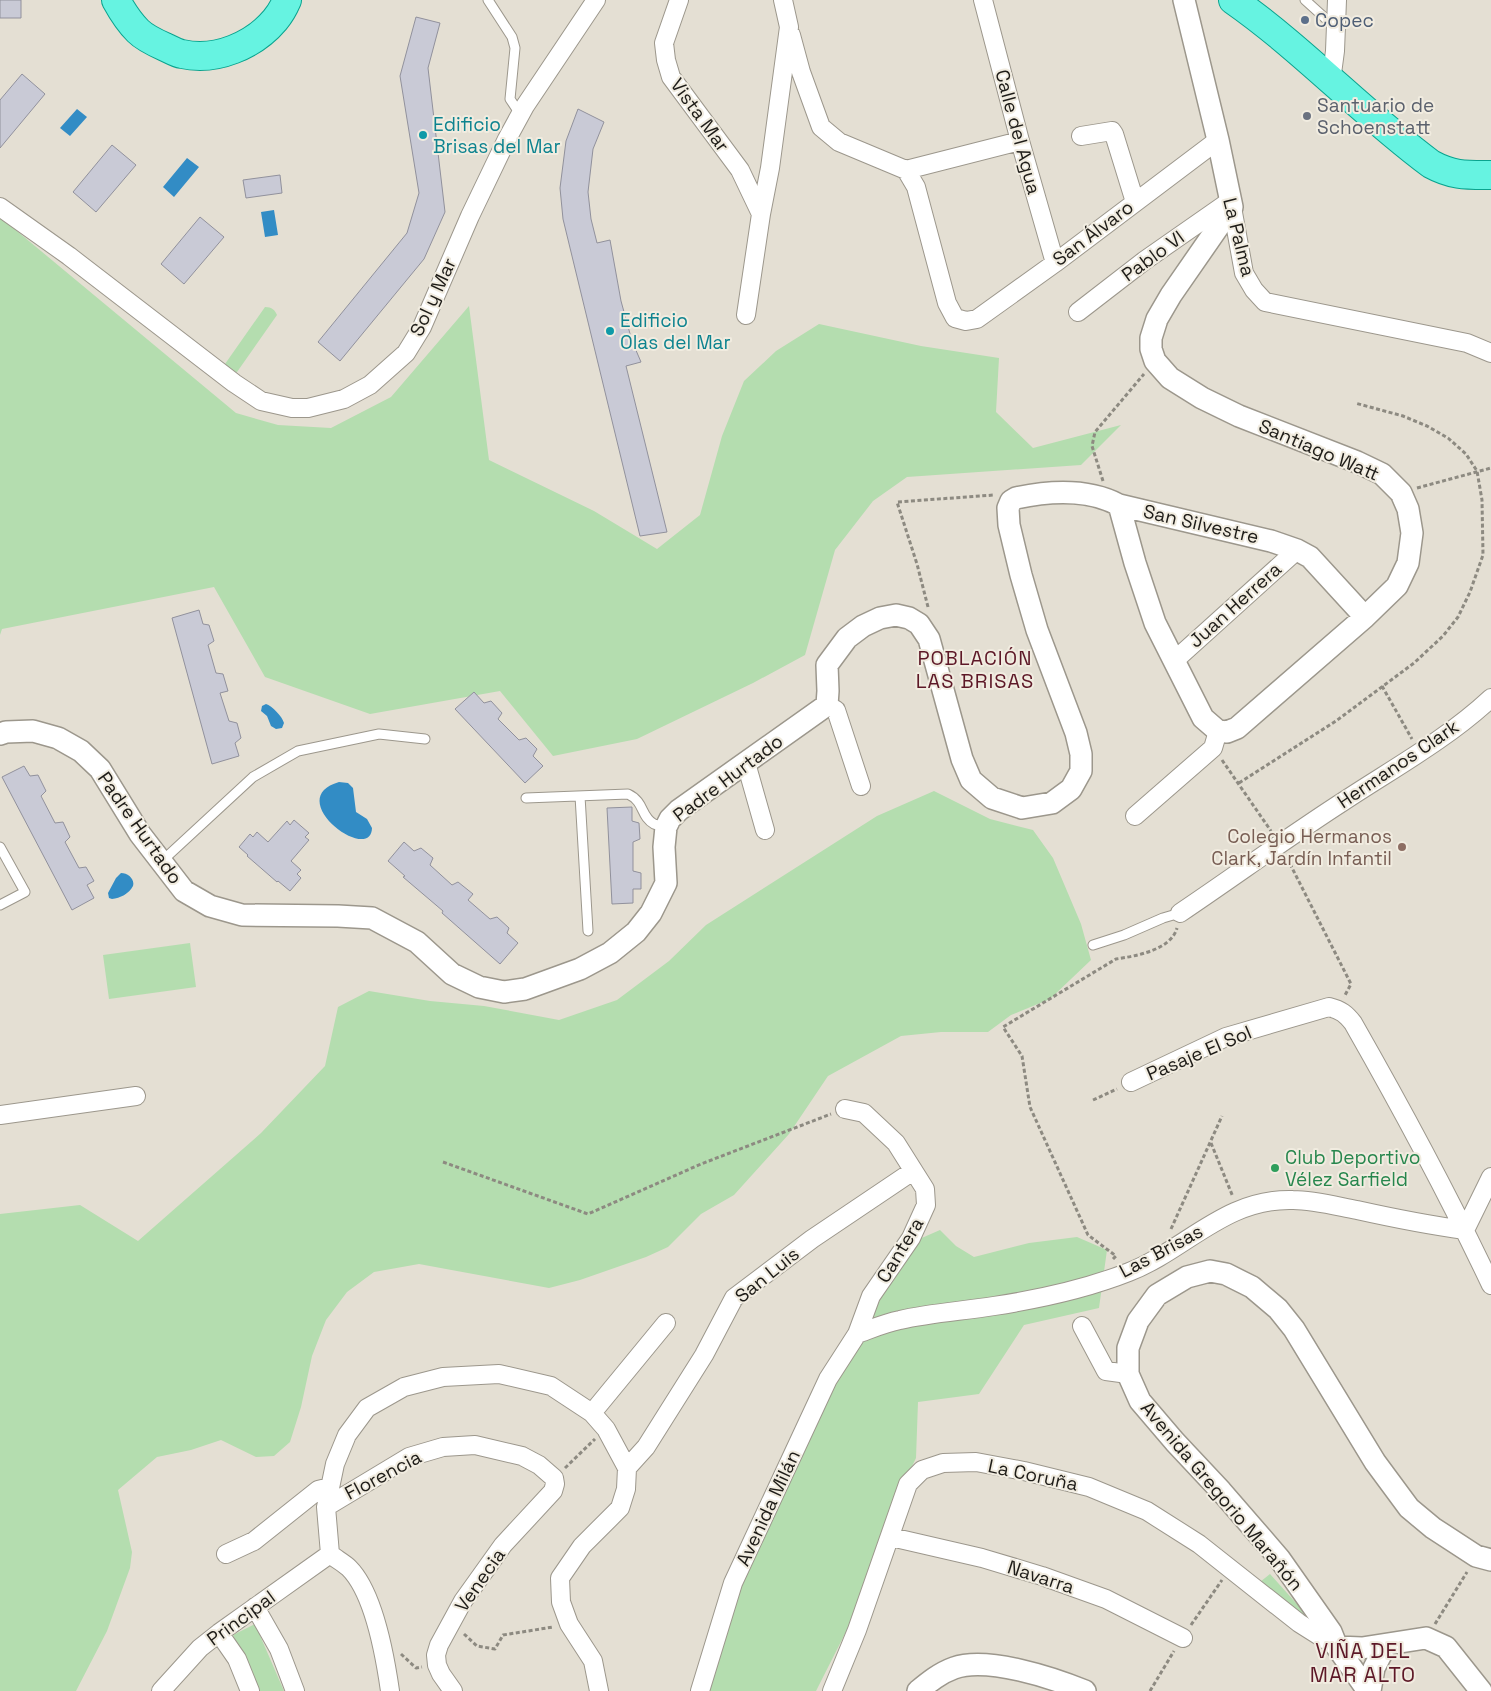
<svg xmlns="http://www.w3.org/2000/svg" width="1491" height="1691" viewBox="0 0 1491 1691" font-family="'Space Grotesk',sans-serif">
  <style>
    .green { fill: #b4ddaf }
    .water { fill: #328cc5 }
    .building { fill: #c9cad6; stroke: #91919c }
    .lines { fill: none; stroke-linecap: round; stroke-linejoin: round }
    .service-casing { stroke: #9c978c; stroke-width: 11 }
    .minor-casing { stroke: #9c978c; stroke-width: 20 }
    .tertiary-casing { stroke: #9c978c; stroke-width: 24 }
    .primary-casing { stroke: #0aa38e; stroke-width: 30 }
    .path { stroke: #8d8a81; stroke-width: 3; stroke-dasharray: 4 2.5; stroke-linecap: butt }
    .service { stroke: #fff; stroke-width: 9 }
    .minor { stroke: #fff; stroke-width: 18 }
    .tertiary { stroke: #fff; stroke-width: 21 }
    .primary { stroke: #66f3e1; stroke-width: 28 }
    .service-dot { fill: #5c6f8a; stroke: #f1ece0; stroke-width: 2 }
    .worship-dot { fill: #6b7280; stroke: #f1ece0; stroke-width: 2 }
    .culture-dot { fill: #0f9aa8; stroke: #f1ece0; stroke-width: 2 }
    .education-dot { fill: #8d6e63; stroke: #f1ece0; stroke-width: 2 }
    .leisure-dot { fill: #2e9e5b; stroke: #f1ece0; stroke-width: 2 }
    .labels { text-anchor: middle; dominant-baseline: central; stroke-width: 4; stroke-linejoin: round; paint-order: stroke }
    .service-label { font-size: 19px; fill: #4e5e75; stroke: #f1ece0; text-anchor: start }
    .worship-label { font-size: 19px; fill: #5b616d; stroke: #f1ece0; text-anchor: start }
    .street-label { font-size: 19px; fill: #1e1c18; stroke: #f1ece0 }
    .culture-label { font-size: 19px; fill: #0d838f; stroke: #f1ece0; text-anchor: start }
    .education-label { font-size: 19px; fill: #785e54; stroke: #f1ece0; text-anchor: end }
    .leisure-label { font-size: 19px; fill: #27864d; stroke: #f1ece0; text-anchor: start }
    .neighbourhood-label { font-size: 20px; letter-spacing: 1px; fill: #5d1827; stroke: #f1ece0 }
    .quarter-label { font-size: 21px; letter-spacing: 1px; fill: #5d1827; stroke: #f1ece0 }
  </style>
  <rect width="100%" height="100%" fill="#e4dfd3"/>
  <path class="green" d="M0 217 236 413 278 425 331 428 391 397 469 306 489 460 594 511 657 549 700 515 722 436 744 381 776 351 819 324 921 346 999 358 996 412 1033 448 1121 425 1081 465 907 477 873 501 835 550 805 655 753 683 637 739 553 756 500 691 370 714 265 677 214 587 2 629 0 635Z
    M265 307C272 307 275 310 277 315L237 372 233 373 226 367 225 364Z
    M934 791 990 819 1033 830 1053 858 1081 924 1091 960 1050 999 1011 1015 988 1032H941L901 1036 828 1076 789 1134 734 1195 701 1214 668 1247 646 1257 580 1280 549 1288 419 1264 374 1272 347 1292 326 1320 312 1356 301 1407 290 1442 274 1456 256 1457 221 1440 191 1450 157 1457 118 1490 132 1552 130 1568 107 1631 76 1691H0V1214L80 1205 138 1241 261 1133 325 1066 338 1007 369 991 430 1001 484 1006 559 1020 617 1000 669 961 706 925 877 816Z
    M190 943 196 987 109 999 103 955Z
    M940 1230 956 1246 974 1257 1029 1243 1077 1237 1107 1250 1099 1308 1024 1325 979 1394 918 1402 916 1458 886 1521 858 1608 816 1691H707L737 1589 770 1505 859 1342 908 1244Z
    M1270 1574 1305 1613 1303 1617 1260 1582Z
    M255 1624 284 1691H259L233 1635Z"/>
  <path class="water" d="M77 109 87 117 70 136 60 128Z
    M187 158 199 167 174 197 163 187Z
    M274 210 278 235 265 237 261 212Z
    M266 704C272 706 282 716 284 723L282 728 276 729 271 726 267 716 261 711 262 706Z
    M339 782 348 783 353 788 356 812 367 819 372 828C371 865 281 799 339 782Z
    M121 873C128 873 135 879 133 886 129 894 120 898 112 899L109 898 108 893 116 878Z"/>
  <path class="building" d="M0 0H21V18H0Z
    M416 17 440 23 428 68 445 212 424 259 340 361 318 342 407 233 419 193 400 76Z
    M22 74 45 94 0 148V100Z
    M578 109 604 122 593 149 588 192 591 219 597 243 610 240 621 301 632 341 641 362 626 366 667 532 640 536 563 219 560 188 566 141Z
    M112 145 136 165 96 212 73 192Z
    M280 175 282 193 246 198 243 180Z
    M200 217 224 237 184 284 161 264Z
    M199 610 203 624 209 625 214 641 208 645 216 673 223 674 228 691 220 693 229 721 237 723 241 738 235 743 239 756 212 764 172 618Z
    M474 692 484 703 491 701 502 713 498 719 519 740 526 738 537 749 533 756 543 766 525 783 455 709Z
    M24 766 30 776 38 775 46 791 41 796 55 823 63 822 70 837 65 842 79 868 86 867 94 881 87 885 94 898 72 910 2 777Z
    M632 807V821L639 823 640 839 633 842V871L641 873V889H633V903L612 904 607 808Z
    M294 820 309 833 305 837 309 840 291 861 301 870 297 874 301 878 290 891 278 881 277 882 247 856 248 855 239 847 250 834 253 837 257 832 268 842 287 821 290 825Z
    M404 842 414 851 421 848 433 858 430 865 452 885 458 882 473 894 468 900 490 919 497 917 509 928 507 933 518 943 500 964 442 913 443 911 403 877 405 876 388 861Z"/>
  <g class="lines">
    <defs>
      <path id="service" d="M488 0 512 37 515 48 510 99 520 114
        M1305 0 1336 28
        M580 796 588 931
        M526 798 628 794C645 802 640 816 654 824 657 825 662 826 666 827
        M0 847 25 892 0 905
        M161 862 253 777 298 751 379 734 425 739
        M1093 945 1124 935 1163 918 1180 913"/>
      <path id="minor" d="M679 0 664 43 666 60 671 77 740 170 761 214
        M983 0 1020 141 1055 263
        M791 35 801 72 821 127 839 142 906 170 1020 141
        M1331 81 1335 51 1337 0
        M1081 136 1112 131 1114 134 1135 202
        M906 170 916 187 947 303 955 318 966 321 977 319 1055 263 1218 140
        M0 207 69 256 234 383 261 401 292 408H308L344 399 370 385 406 353 422 327 470 216 507 139 525 106 596 0
        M1232 207 1244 273 1254 290 1265 302 1467 343 1491 353
        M1078 312 1144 261 1230 201
        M746 315 761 214 770 168 789 27 783 0
        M1174 661 1297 550
        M827 705 836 710 861 786
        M746 763 765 830
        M1135 816 1213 748 1218 731
        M1180 913C1235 876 1288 837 1344 801 1394 768 1447 739 1491 698
        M1131 1082 1226 1037 1329 1007C1341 1010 1346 1014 1353 1023 1402 1109 1449 1196 1491 1285
        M0 1115 136 1096
        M1082 1326 1106 1371 1128 1374
        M857 1334C871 1329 885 1323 900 1320 930 1313 963 1311 994 1306 1040 1299 1086 1289 1129 1272 1187 1249 1225 1198 1293 1200 1314 1200 1336 1206 1357 1210 1393 1218 1428 1225 1465 1230L1491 1177
        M592 1413 666 1323
        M627 1468 646 1447 704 1355 734 1298 812 1239 913 1171
        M326 1507 409 1457 443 1447 475 1445 522 1456 539 1465 554 1478 555 1484 553 1491 503 1545 463 1601 439 1645 436 1655 437 1665 441 1674 453 1691
        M891 1537 982 1558 1042 1576 1106 1599 1183 1638
        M226 1554 254 1541 318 1490 330 1487
        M255 1607 279 1649 295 1691
        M219 1633 237 1659 250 1691
        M161 1691 200 1648 219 1633 330 1554
        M390 1691C385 1656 374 1593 349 1568 344 1563 336 1559 330 1554L326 1507 335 1464 347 1435 367 1408 404 1387 443 1377 499 1374 551 1386 592 1413 606 1429 627 1468 626 1489 620 1508 582 1546 560 1578 561 1602 569 1624 593 1661 599 1691
        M700 1691 733 1583 828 1379 857 1334 871 1296 911 1238 926 1205 925 1189 896 1143 864 1113 845 1109
        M832 1691 857 1630 908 1484 922 1470 943 1463 976 1462 1024 1471 1089 1487 1147 1511 1199 1544 1299 1623 1337 1647"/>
      <path id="tertiary" d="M1119 505 1135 563 1155 623 1203 718 1218 731 1227 732 1237 728 1365 617 1397 586 1408 563 1412 533 1408 509 1401 493 1382 474 1357 462 1239 416 1202 398 1170 378 1155 361 1151 349V338L1157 319 1171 295 1232 207 1218 140 1184 0
        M0 734 6 732 33 731 58 738 81 751 100 769 140 834 184 891 210 906 242 915 338 916 372 918 417 942 452 974 479 987 504 992 525 989 580 969 610 953 636 932 651 913 666 883 664 847 666 827 670 819 679 810 827 705 828 691 827 665 847 638 863 626 880 618 896 615 909 618 919 624 929 639 962 759 971 780 992 798 1022 808 1052 803 1071 789 1081 771V754L1076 733 1037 630 1021 575 1009 525 1008 508 1011 501 1016 498C1049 491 1089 489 1119 505L1271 541 1297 550 1310 557 1365 617
        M1337 1647 1362 1648 1426 1638 1446 1647 1481 1691
        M918 1691C929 1682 940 1673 954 1668 987 1656 1053 1678 1085 1691
        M1368 1691 1337 1647 1331 1632 1279 1558 1221 1491 1175 1442 1140 1401 1128 1374V1348L1138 1321 1157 1295 1187 1277 1210 1271 1226 1274 1252 1287 1278 1309 1294 1329 1375 1462 1409 1508 1433 1528 1476 1556 1491 1560
        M1370 1691 1374 1668 1386 1645"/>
      <path id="primary" d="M116 0C122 11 129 22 138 31 145 38 156 43 165 47 170 49 176 53 182 54 216 62 254 45 275 20 280 14 284 7 287 0
        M1233 0C1303 49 1362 113 1431 164 1453 176 1467 175 1491 175"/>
    </defs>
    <use href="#service" class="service-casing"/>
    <use href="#minor" class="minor-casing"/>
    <use href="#tertiary" class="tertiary-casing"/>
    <use href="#primary" class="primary-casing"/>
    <path class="path" d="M1103 481 1092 446 1095 432 1144 374
      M1417 488 1491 468
      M928 607 917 564 897 502 994 495
      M1382 686 1412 739
      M1222 760 1271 831
      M1239 783 1336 721 1414 663 1443 636 1458 617 1470 592 1483 555 1482 500 1477 471 1466 454 1448 438 1427 426 1403 416 1355 403
      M1287 858 1351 984 1344 997
      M1093 1100 1117 1089
      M1211 1143 1233 1197
      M443 1162 588 1214 701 1164 831 1114
      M1171 1229 1222 1116
      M1113 1259 1116 1256 1088 1235 1030 1107 1022 1056 1003 1027 1116 959C1136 956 1171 950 1177 928
      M565 1468 595 1439
      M1435 1624 1467 1572
      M1191 1625 1222 1580
      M464 1634 477 1646 495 1649 503 1635 553 1627
      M401 1654 416 1668 422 1667
      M1150 1691 1174 1651"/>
    <use href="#service" class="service"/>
    <use href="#minor" class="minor"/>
    <use href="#tertiary" class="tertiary"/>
    <use href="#primary" class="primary"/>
  </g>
  <circle class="service-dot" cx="1305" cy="20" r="5"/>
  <circle class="worship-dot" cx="1307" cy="116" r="5"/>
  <g class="culture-dot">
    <circle cx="423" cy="135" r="5"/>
    <circle cx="610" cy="331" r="5"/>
  </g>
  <circle class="education-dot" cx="1402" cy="847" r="5"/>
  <circle class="leisure-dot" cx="1275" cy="1168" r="5"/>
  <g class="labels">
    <g class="service-label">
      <text x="1315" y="20">Copec</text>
    </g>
    <g class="worship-label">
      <text x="1317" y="105">Santuario de<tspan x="1317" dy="22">Schoenstatt</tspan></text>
    </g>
    <g class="street-label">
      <text transform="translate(700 115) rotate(54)">Vista Mar</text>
      <text transform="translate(1018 132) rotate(75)">Calle del Agua</text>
      <text transform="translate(1093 233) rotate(-37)">San Álvaro</text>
      <text transform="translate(1239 237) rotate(76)">La Palma</text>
      <text transform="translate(1153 256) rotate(-36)">Pablo VI</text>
      <text transform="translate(433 297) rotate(-65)">Sol y Mar</text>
      <text transform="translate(1319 450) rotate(23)">Santiago Watt</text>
      <text transform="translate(1201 524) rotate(13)">San Silvestre</text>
      <text transform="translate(1235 605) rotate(-42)">Juan Herrera</text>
      <text transform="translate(1398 764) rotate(-34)">Hermanos Clark</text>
      <text transform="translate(728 778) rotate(-37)">Padre Hurtado</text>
      <text transform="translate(140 828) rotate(55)">Padre Hurtado</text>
      <text transform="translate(1199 1053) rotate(-23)">Pasaje El Sol</text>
      <text transform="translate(900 1250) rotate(-59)">Cantera</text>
      <text transform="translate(1161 1251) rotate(-28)">Las Brisas</text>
      <text transform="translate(767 1275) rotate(-39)">San Luis</text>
      <text transform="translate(383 1475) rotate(-28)">Florencia</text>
      <text transform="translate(1033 1475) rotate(12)">La Coruña</text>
      <text transform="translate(1222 1496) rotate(50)">Avenida Gregorio Marañón</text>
      <text transform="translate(768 1508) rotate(-65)">Avenida Milán</text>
      <text transform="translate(1041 1577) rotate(18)">Navarra</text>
      <text transform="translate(480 1580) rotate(-55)">Venecia</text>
      <text transform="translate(241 1618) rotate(-36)">Principal</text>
    </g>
    <g class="culture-label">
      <text x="433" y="124">Edificio<tspan x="433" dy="22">Brisas del Mar</tspan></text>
      <text x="620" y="320">Edificio<tspan x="620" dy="22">Olas del Mar</tspan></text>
    </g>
    <g class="education-label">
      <text x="1392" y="836">Colegio Hermanos<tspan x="1392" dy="22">Clark, Jardín Infantil</tspan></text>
    </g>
    <g class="leisure-label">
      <text x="1285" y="1157">Club Deportivo<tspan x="1285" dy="22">Vélez Sarfield</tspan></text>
    </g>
    <g class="neighbourhood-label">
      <text x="975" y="658">POBLACIÓN<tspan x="975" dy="23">LAS BRISAS</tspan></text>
    </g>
    <g class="quarter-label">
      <text x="1363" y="1650">VIÑA DEL<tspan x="1363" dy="24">MAR ALTO</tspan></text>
    </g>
  </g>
</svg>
